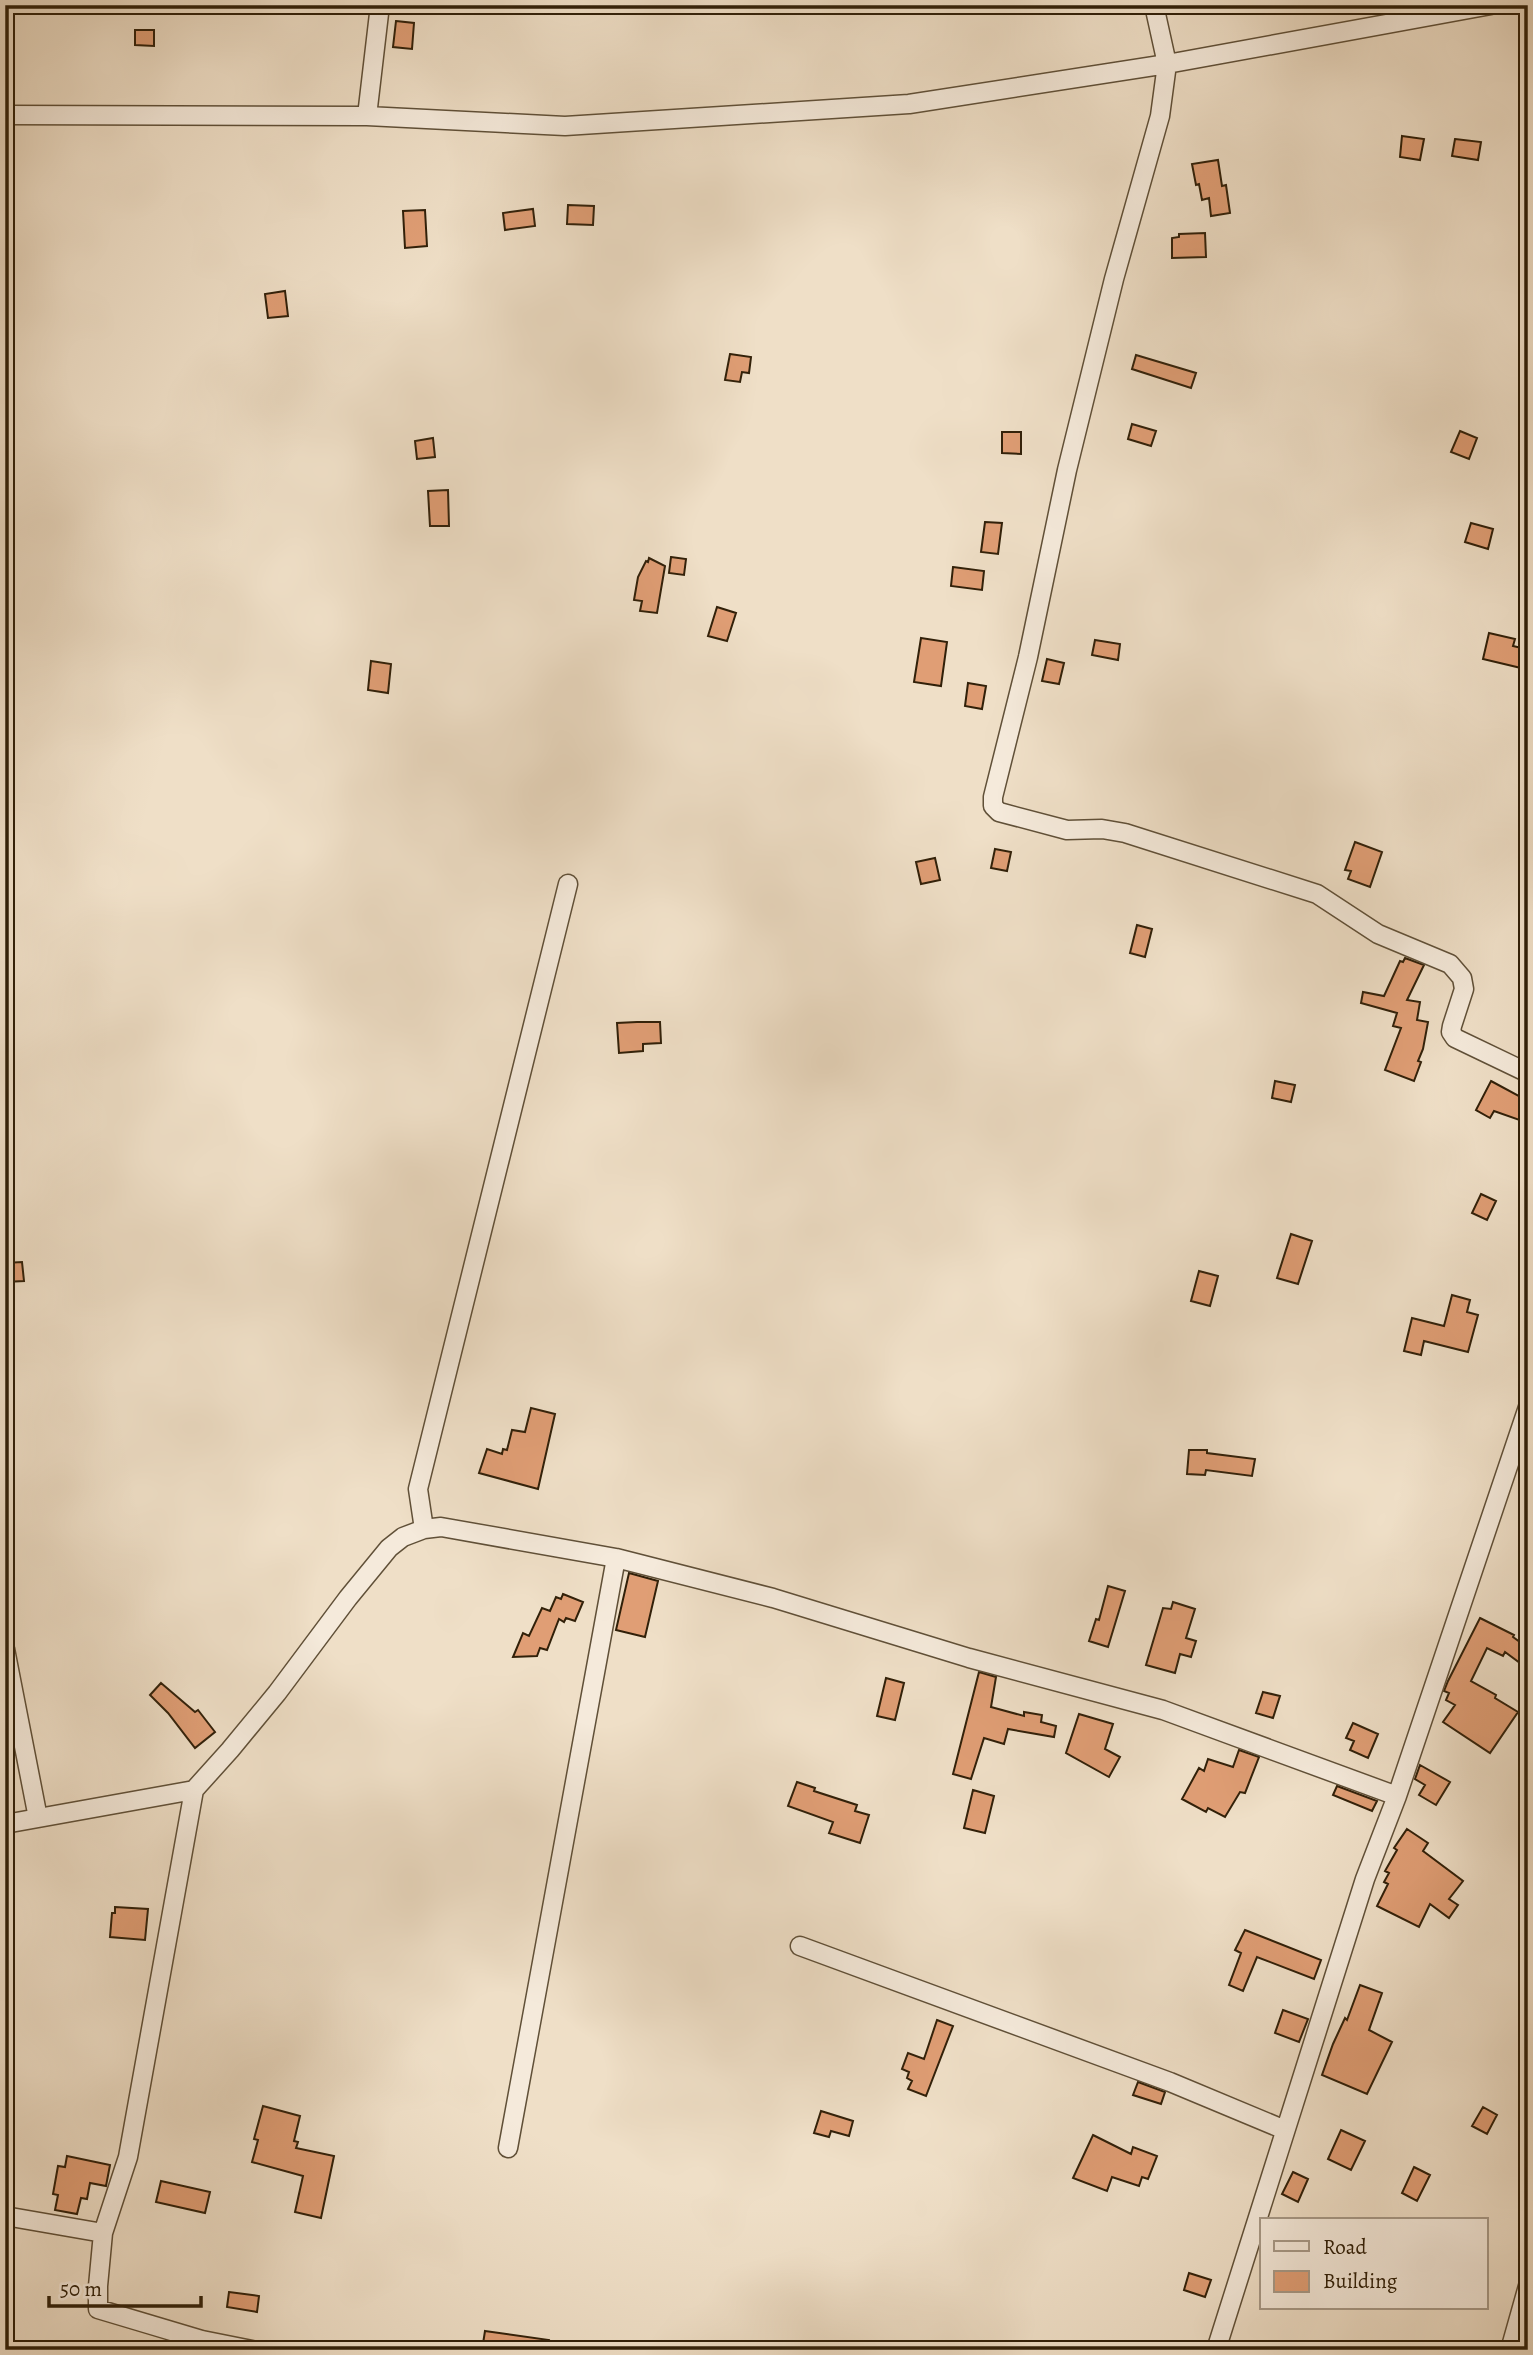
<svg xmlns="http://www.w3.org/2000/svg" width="1533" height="2355" viewBox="0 0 1533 2355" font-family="Alegreya,serif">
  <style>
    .building { fill: #e09e75; stroke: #312009; stroke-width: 2 }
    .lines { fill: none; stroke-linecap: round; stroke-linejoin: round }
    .minor-casing { stroke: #605038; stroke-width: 21 }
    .minor { stroke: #f5eadb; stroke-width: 18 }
  </style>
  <rect width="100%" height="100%" fill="#efdfc7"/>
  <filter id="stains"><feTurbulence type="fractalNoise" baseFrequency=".00286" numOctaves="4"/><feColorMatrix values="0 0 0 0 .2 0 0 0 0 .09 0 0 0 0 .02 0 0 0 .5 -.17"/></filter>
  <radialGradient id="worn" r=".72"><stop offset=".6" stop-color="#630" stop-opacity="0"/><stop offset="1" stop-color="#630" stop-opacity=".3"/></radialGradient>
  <path class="building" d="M396 21 414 23 412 49 393 47Z
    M135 30H154V46L135 45Z
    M1402 136 1424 139 1420 160 1400 157Z
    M1455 139 1481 142 1478 160 1452 156Z
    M1218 160 1222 186 1226 185 1230 213 1211 216 1209 198 1202 200 1199 184 1196 185 1192 164Z
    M568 205 594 206 593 225 567 224Z
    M533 209 535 226 505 230 503 213Z
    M425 210 427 246 405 248 403 211Z
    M1205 233 1206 257 1172 258V238L1179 237V234Z
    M285 291 288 316 268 318 265 294Z
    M730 354 751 357 749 373 742 372 740 382 725 380Z
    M1136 355 1196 373 1191 388 1132 369Z
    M1132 424 1156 431 1151 446 1128 439Z
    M1460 431 1477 438 1469 459 1451 452Z
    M1002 432H1021V454L1002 453Z
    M433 438 435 457 417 459 415 441Z
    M448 490 449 526H430L428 491Z
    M985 522 1002 523 998 554 981 552Z
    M1471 523 1493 529 1488 549 1465 542Z
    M671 557 686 559 684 575 669 573Z
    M649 558 665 566 657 613 640 611 642 601 634 600 638 577 646 561 648 562Z
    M953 567 984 571 982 590 951 586Z
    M717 607 736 613 727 641 708 636Z
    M1489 633 1515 639 1513 646 1526 649 1521 668 1483 659Z
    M921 638 947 642 941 686 914 682Z
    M1095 640 1120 644 1118 660 1092 655Z
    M1047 659 1064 663 1059 684 1042 681Z
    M371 661 391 664 388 693 368 690Z
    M968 683 986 686 982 709 965 706Z
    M1355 842 1382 852 1370 887 1348 879 1351 871 1345 870Z
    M995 849 1011 852 1007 871 991 868Z
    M935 858 940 880 921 884 916 862Z
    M1137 925 1152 929 1145 957 1130 953Z
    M1405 958 1424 965 1407 1000 1420 1002 1417 1020 1428 1022 1423 1049 1418 1061 1421 1062 1414 1081 1385 1070 1401 1028 1393 1026 1397 1013 1361 1003 1363 992 1384 996 1400 961 1403 962Z
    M637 1022H660L661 1043 643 1044V1051L619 1053 617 1023Z
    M1275 1081 1295 1085 1291 1102 1272 1098Z
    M1491 1081 1528 1101V1123L1494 1111 1490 1118 1476 1110Z
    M1481 1194 1496 1201 1487 1220 1472 1213Z
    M1291 1234 1312 1241 1298 1284 1277 1278Z
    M22 1262 24 1281 5 1282V1263Z
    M1199 1271 1218 1276 1210 1306 1191 1301Z
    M1452 1295 1470 1300 1467 1312 1478 1315 1468 1352 1424 1341 1421 1355 1404 1351 1412 1318 1444 1326Z
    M531 1408 555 1414 538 1489 479 1473 487 1449 502 1454 503 1449 507 1450 512 1430 525 1432Z
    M1189 1450H1207V1453L1255 1459 1252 1476 1206 1470 1205 1475 1187 1474Z
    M629 1573 658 1581 645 1637 616 1630Z
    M1108 1586 1125 1591 1108 1647 1089 1641 1096 1619 1099 1620Z
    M563 1594 583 1602 575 1621 566 1618 564 1622 559 1619 547 1650 540 1648 537 1656 513 1657 523 1633 529 1636 542 1608 550 1611 556 1597 561 1599Z
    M1173 1602 1195 1609 1186 1638 1196 1641 1191 1657 1180 1654 1175 1673 1146 1665 1163 1608 1171 1609Z
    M1480 1618 1514 1635 1513 1637 1528 1648V1669L1505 1652 1503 1656 1487 1648 1471 1681 1496 1695 1495 1698 1518 1712 1490 1753 1443 1722 1455 1705 1446 1700 1449 1693 1444 1691 1448 1681Z
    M979 1672 996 1677 991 1707 1024 1716V1712L1042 1715 1041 1722 1056 1726 1054 1737 1008 1729 1004 1744 984 1738 971 1779 953 1774Z
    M886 1678 904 1683 895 1720 877 1716Z
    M161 1683 195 1712 198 1710 215 1732 195 1748 168 1713 150 1695Z
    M1263 1692 1280 1696 1273 1718 1256 1713Z
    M1079 1714 1113 1724 1105 1749 1120 1757 1109 1777 1066 1753Z
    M1353 1723 1378 1734 1368 1758 1350 1750 1354 1741 1346 1738Z
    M1239 1750 1259 1757 1245 1793 1240 1792 1225 1817 1208 1808 1206 1812 1182 1799 1199 1768 1204 1771 1208 1759 1233 1767Z
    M1420 1765 1450 1782 1436 1805 1419 1795 1425 1785 1415 1779Z
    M797 1782 815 1788 814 1791 857 1805 855 1811 869 1815 860 1843 829 1833 833 1822 788 1806Z
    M1337 1786 1377 1801 1372 1811 1333 1795Z
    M973 1790 994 1796 985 1833 964 1828Z
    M1407 1829 1428 1843 1423 1851 1463 1881 1449 1899 1458 1905 1449 1918 1430 1904 1419 1927 1377 1906 1388 1884 1384 1882 1389 1873 1385 1871 1397 1850 1394 1848Z
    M115 1907 148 1909 145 1940 110 1937 112 1913H115Z
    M1245 1930 1321 1960 1314 1979 1257 1957 1243 1991 1229 1985 1241 1953 1235 1950Z
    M1360 1985 1382 1993 1369 2030 1392 2042 1367 2094 1322 2075 1333 2044 1345 2018 1347 2020Z
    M1283 2010 1308 2019 1299 2042 1275 2033Z
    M937 2020 953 2026 926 2096 908 2089 912 2081 907 2078 909 2072 902 2069 908 2053 924 2059Z
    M1138 2082 1165 2092 1161 2104 1133 2095Z
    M263 2106 300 2116 294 2141 298 2142 296 2148 334 2156 321 2218 295 2212 303 2176 252 2162 258 2140 254 2139Z
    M1483 2107 1497 2115 1487 2134 1472 2126Z
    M821 2111 853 2121 849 2136 831 2131 829 2137 814 2133Z
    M1341 2130 1365 2141 1351 2170 1328 2159Z
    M1093 2135 1131 2154 1133 2147 1157 2156 1148 2179 1142 2177 1139 2186 1112 2177 1107 2191 1073 2178Z
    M67 2156 110 2165 106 2186 90 2183 87 2199 81 2198 77 2214 55 2210 58 2195 53 2194 58 2166 65 2167Z
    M1414 2167 1430 2175 1417 2201 1402 2193Z
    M1293 2172 1308 2179 1298 2202 1282 2194Z
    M161 2181 210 2192 205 2213 156 2202Z
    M1189 2273 1211 2280 1205 2297 1184 2290Z
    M229 2292 259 2296 257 2312 227 2307Z
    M485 2331 549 2340 548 2350H482Z"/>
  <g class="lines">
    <defs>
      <path id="minor" d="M1154 5 1167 64 1160 116 1114 279 1067 470 1028 657 993 797V806L999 812 1067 830 1102 829 1125 833 1317 894 1378 934 1450 964 1462 978 1464 989 1452 1026 1451 1032 1455 1038 1528 1073
        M5 115 367 116 565 126 909 104 1167 64 1491 5
        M367 116 380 5
        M424 1529 418 1489 568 884
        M5 1649 38 1818
        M194 1790 128 2157 103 2233 98 2286V2309L202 2340 252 2350
        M5 1824 194 1790 230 1750 277 1693 348 1598 389 1548 403 1537 424 1529 441 1527 616 1558 773 1598 969 1658 1163 1710 1397 1796
        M800 1946 1170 2082 1285 2130
        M508 2148 616 1558
        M5 2216 103 2233
        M1216 2350 1365 1879 1397 1796 1528 1407
        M1510 2350 1528 2286"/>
    </defs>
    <use href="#minor" class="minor-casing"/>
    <use href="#minor" class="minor"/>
  </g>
  <rect width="1533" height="2355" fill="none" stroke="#efdfc7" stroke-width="28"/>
  <rect x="7" y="7" width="1519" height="2341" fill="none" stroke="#312009" stroke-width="3.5"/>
  <rect x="14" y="14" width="1505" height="2327" fill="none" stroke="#312009" stroke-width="2"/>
  <rect x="1260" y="2218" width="228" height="91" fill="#f5eadb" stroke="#a79987" stroke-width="2"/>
  <rect x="1274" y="2241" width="35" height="10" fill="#f5eadb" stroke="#a79987" stroke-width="2"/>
  <text x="1323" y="2254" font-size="21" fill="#312009">Road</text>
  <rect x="1274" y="2271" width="35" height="21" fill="#e09e75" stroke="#a79987" stroke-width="2"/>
  <text x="1323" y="2288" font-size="21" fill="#312009">Building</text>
  <path d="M49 2296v10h152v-10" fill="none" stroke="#312009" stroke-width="3.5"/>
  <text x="60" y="2296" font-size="21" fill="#312009" stroke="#f5eadb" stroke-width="5" paint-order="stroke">50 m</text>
  <rect width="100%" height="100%" filter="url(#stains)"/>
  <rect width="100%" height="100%" fill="url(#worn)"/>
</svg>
